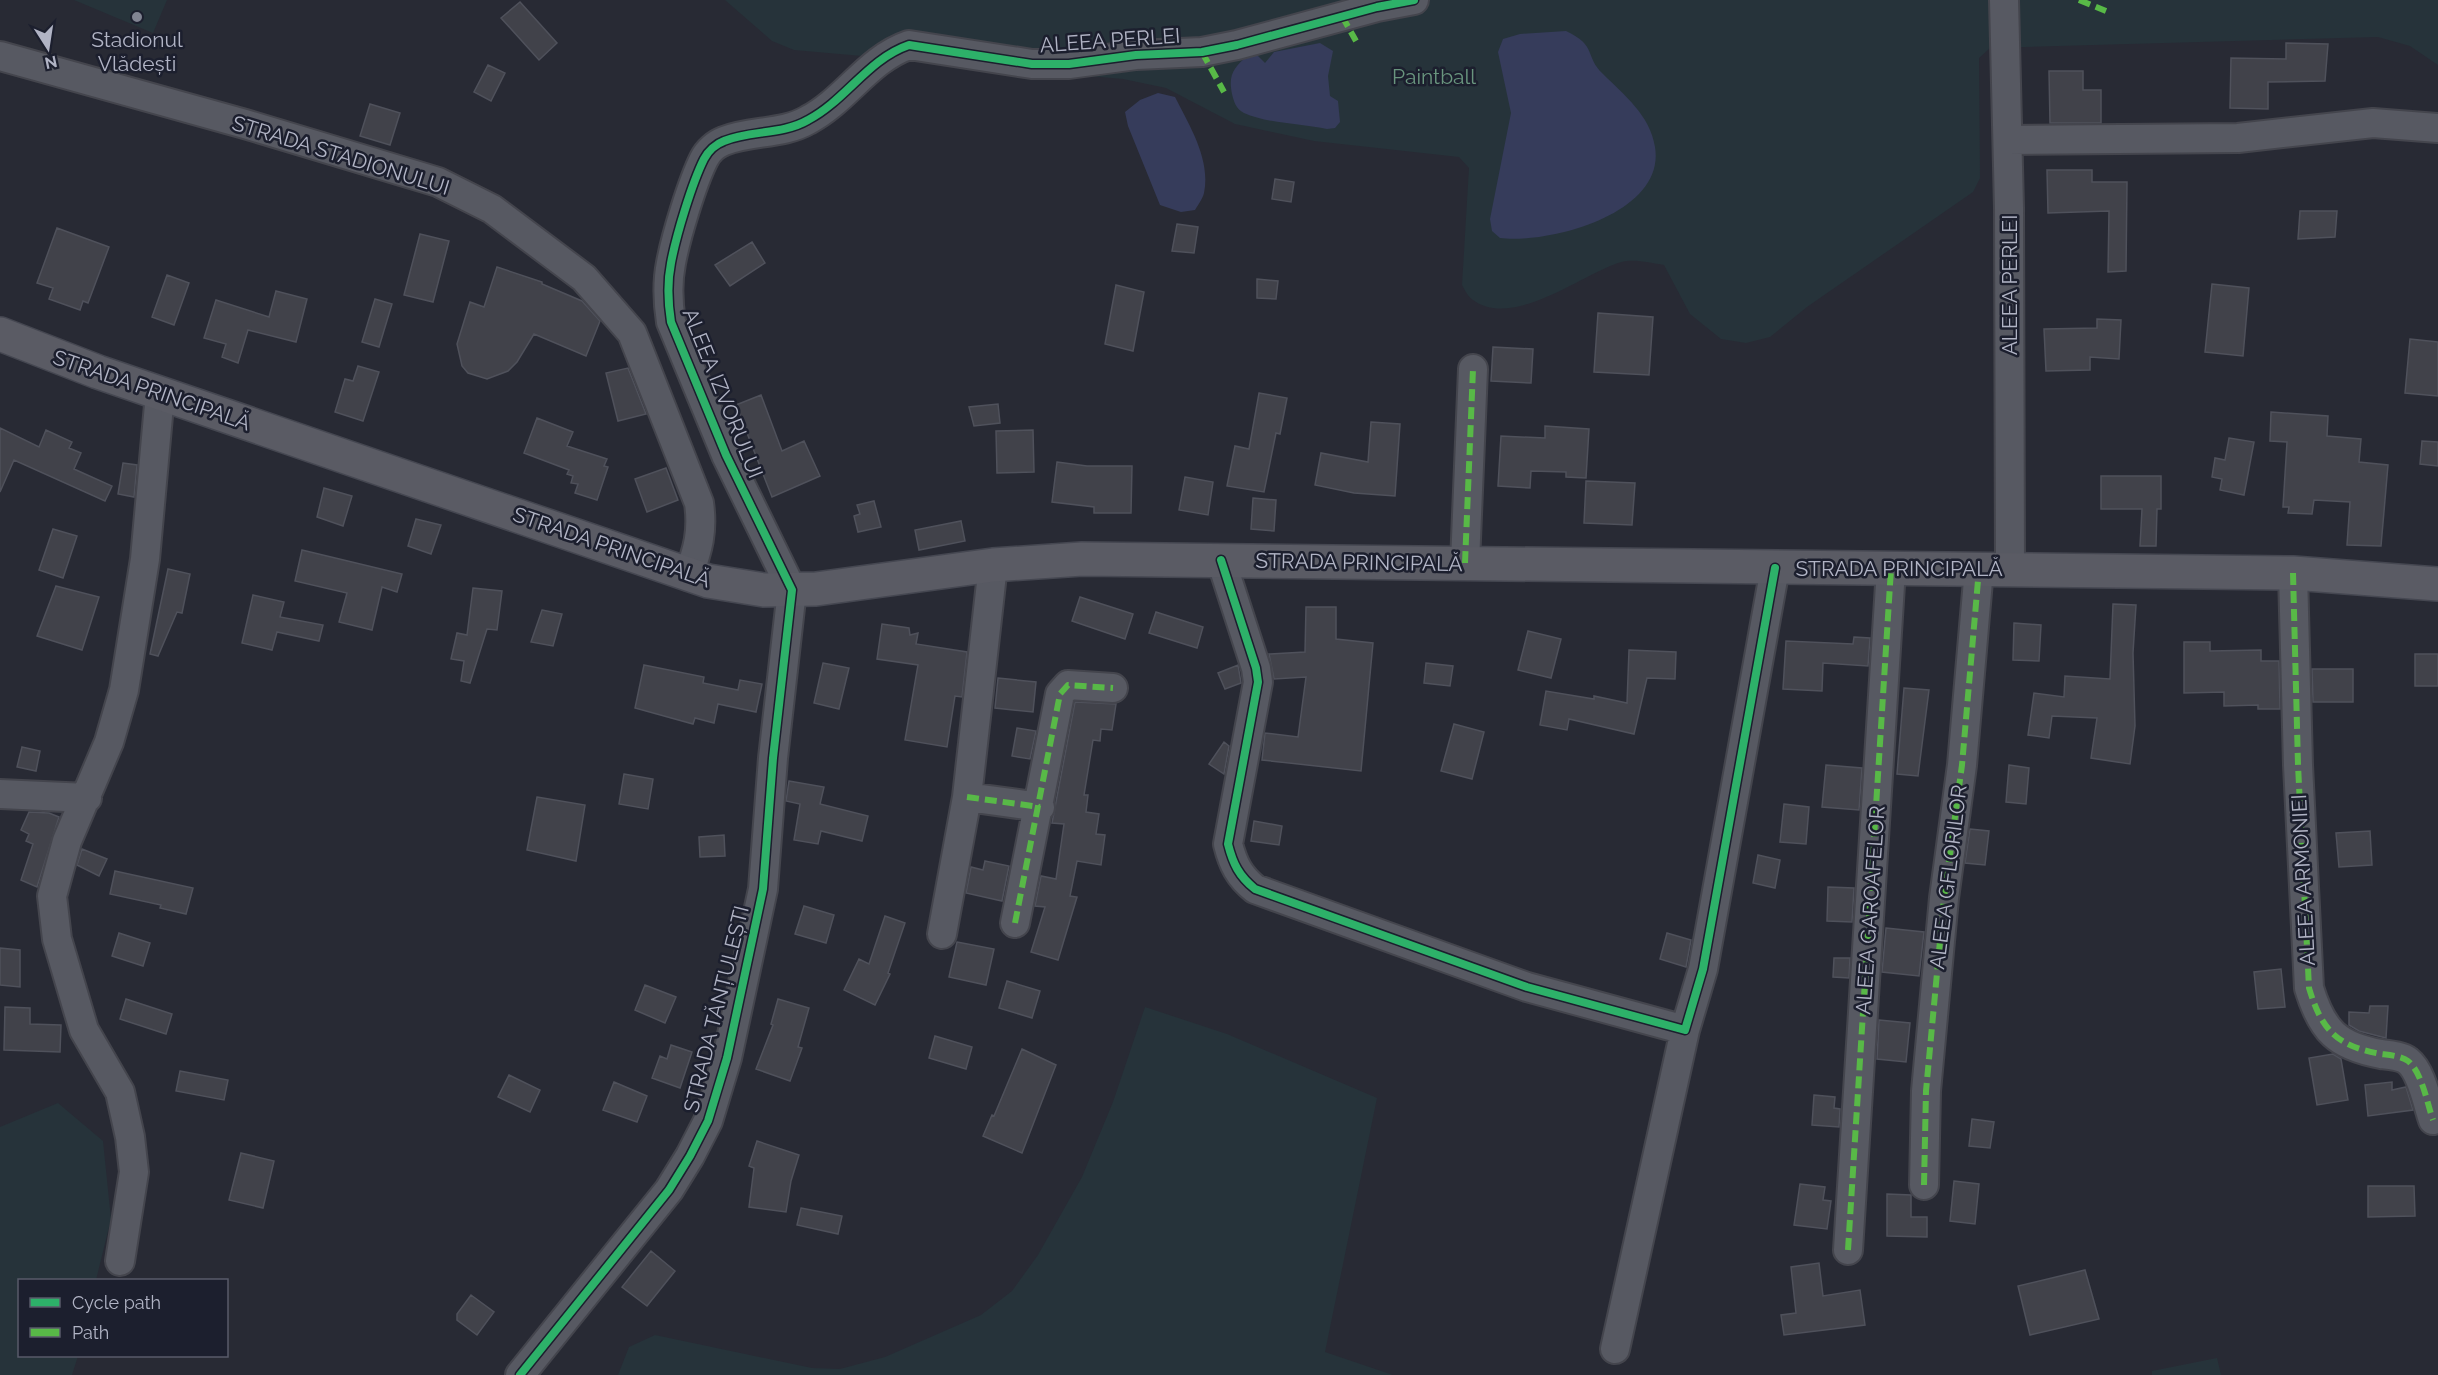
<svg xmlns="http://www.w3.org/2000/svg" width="2438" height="1375" viewBox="0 0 2438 1375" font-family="Raleway,sans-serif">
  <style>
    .green { fill: #26333a }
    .water { fill: #363c5b }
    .building { fill: #41424a; stroke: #4f515b; stroke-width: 1.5 }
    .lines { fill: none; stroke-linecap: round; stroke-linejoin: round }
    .minor-casing { stroke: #44454d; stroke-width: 32 }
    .major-casing { stroke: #454751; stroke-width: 36 }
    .minor { stroke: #575962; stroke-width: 28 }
    .major { stroke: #5a5b64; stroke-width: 33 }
    .quiet { stroke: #58b947; stroke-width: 6; stroke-dasharray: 12 6; stroke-linecap: butt }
    .cycleway-casing { stroke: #1c1f2e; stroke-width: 11 }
    .cycleway { stroke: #2db169; stroke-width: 8 }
    .poi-dot { fill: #818492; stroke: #1c1f2e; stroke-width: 2 }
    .labels { text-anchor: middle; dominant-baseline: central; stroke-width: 5; stroke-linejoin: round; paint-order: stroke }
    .poi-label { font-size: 21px; fill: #b1b4c5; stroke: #1c1f2e }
    .street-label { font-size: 21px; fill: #b1b4c5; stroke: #1c1f2e }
    .park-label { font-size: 21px; fill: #69957e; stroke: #1c1f2e }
  </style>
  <rect width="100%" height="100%" fill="#282a34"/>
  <path class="green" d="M74 0H167L153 33Z
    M725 0H2438V65L2410 46 2378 37 1990 48 1979 58 1980 178 1973 192 1807 307 1770 337 1746 343 1721 339 1690 314 1664 265C1650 263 1632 258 1618 263 1580 276 1512 329 1473 300 1468 297 1465 290 1462 285L1469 168 1459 157 1314 141 1235 124 1166 88 1123 79 794 50 772 41Z
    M1145 1007 1227 1034 1377 1098 1325 1352 1393 1375H618L629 1347 655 1335 812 1368 840 1369 885 1357 981 1315 1012 1291 1038 1255 1082 1177 1113 1102Z
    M58 1103 103 1141 111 1219 96 1280H20V1356H78L72 1375H0V1127Z
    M2217 1358 2221 1375H2152V1371Z"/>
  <path class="water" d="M1566 31C1598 46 1584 56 1603 74 1624 95 1650 115 1655 147 1666 214 1548 244 1500 238L1492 231 1490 219 1511 113 1498 52 1503 39 1520 34Z
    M1320 43 1333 51 1328 76 1330 96 1338 101 1340 122 1335 128 1327 129C1303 124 1265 123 1244 113 1236 109 1234 102 1232 94 1228 74 1234 68 1248 55H1257L1265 63 1274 52Z
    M1158 93 1175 97C1189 125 1211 159 1204 193 1203 198 1198 205 1195 210L1181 212 1160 205 1128 126 1125 112 1140 100Z"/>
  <path class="building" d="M520 2 557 43 539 60 501 18Z
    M2286 43 2328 44 2325 81 2268 82V109L2230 108 2231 58 2286 59Z
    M488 65 505 73 491 101 474 92Z
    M2049 71H2083V90H2101V123H2050Z
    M370 104 400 113 390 145 360 136Z
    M2047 170H2092V182H2127L2126 271 2108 272 2109 211 2048 213Z
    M1275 179 1294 182 1291 202 1272 199Z
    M2300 211H2337L2335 237 2298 239Z
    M1177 224 1198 227 1194 253 1172 251Z
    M57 228 109 247 88 303 83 301 80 310 49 299 53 288 37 283Z
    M420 234 449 241 433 302 404 295Z
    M752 242 765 263 730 286 715 265Z
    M497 267 542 282V284L582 301 600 321 586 356 534 334 517 362 508 371 487 379 468 373 462 366 457 344 470 302 484 307Z
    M167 275 189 283 174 325 152 317Z
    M1257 279 1278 281 1276 299 1257 298Z
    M2212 284 2249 288 2243 356 2205 352Z
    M1116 285 1144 292 1133 351 1105 344Z
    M276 291 307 299 296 342 248 330 238 363 222 357 226 344 204 338 216 300 269 317Z
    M375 299 392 304 379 347 362 342Z
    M1598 313 1653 317 1649 375 1594 372Z
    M2097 319 2121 320 2119 359 2090 357V370L2046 371 2044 329 2097 328Z
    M2410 339 2438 342V396L2405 393Z
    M1493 347 1533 349 1531 383 1491 381Z
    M358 366 379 372 363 421 335 412 345 379 353 381Z
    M628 368 646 414 618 421 606 373Z
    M1259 393 1287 398 1280 434 1276 433 1264 492 1227 486 1235 446 1249 449Z
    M761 395 782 451 804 441 820 476 772 497 736 405Z
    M998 404 1000 423 974 426 969 407Z
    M2271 412 2328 416 2327 436 2361 439 2359 462 2388 465 2381 546 2347 545 2350 502 2314 500 2312 514 2288 513 2289 507H2283L2287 442 2270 441Z
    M537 418 573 432 567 446 607 459 604 466 608 467 597 500 575 493 578 484 571 483 573 476 567 474 569 470 524 453Z
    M1371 422 1400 424 1395 496 1354 493 1315 485 1321 453 1368 462Z
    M1545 426 1589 429 1586 478 1566 477V472L1531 471 1530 488 1498 486 1501 436 1545 438Z
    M0 428 39 447 46 430 72 442 69 448 81 453 74 469 112 486 105 501 14 460 0 492Z
    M1033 430 1034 472 997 473 996 431Z
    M2229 438 2254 442 2244 495 2220 490 2222 479 2212 477 2215 458 2225 460Z
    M2422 441 2438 442V466L2420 464Z
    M1057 462 1087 466H1132L1131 513H1094V507L1052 502Z
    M123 463 137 465 134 497 118 494Z
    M666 468 678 500 647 512 635 479Z
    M2101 476H2161V509H2157L2156 546H2140L2142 509H2101Z
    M1185 477 1213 482 1208 515 1179 510Z
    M1586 481 1635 483 1632 525 1584 523Z
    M324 488 352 496 343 526 317 517Z
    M1253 498 1276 500 1274 531 1251 529Z
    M874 501 881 527 858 532 854 516 860 514 857 505Z
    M416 519 441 525 431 554 408 546Z
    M961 521 965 541 919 550 915 530Z
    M53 529 77 536 63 578 39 570Z
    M302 550 402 574 397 592 382 587 372 630 339 622 347 593 295 581Z
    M168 569 190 574 182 613 177 612 158 656 150 654Z
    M56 586 99 597 82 650 37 636Z
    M473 588 502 591 497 630 487 629 470 683 461 681 464 661 451 659 457 633 467 635Z
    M253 595 284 602 280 617 323 625 319 641 277 632 272 650 242 643Z
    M1080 597 1133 614 1125 639 1072 621Z
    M2113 604 2136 605 2133 653 2135 726 2130 764 2091 758 2097 718 2052 716 2049 738 2028 735 2034 693 2064 697 2065 676 2110 679Z
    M1306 607H1336V639L1373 643 1361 771 1262 760 1265 733 1298 737 1306 677 1274 679 1269 654 1305 652Z
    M542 610 562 614 553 646 531 642Z
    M1156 612 1203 627 1197 648 1149 633Z
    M2014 623 2041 625 2039 661 2013 660Z
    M882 624 909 628 910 635 918 633 916 644 967 652 962 697 955 696 947 747 905 740 918 665 877 659Z
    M1528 631 1561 639 1551 678 1518 670Z
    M1854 637 1870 638 1868 666 1823 663 1822 691 1783 689 1786 641 1853 644Z
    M2184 642H2210V651L2261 650V661H2279L2280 709H2258V705L2224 706V692L2184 693Z
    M1629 650 1676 652 1675 679 1647 678 1634 734 1569 719 1567 730 1540 725 1546 691 1594 699V696L1627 703Z
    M2415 654H2438V686H2415Z
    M823 663 849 668 839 709 814 703Z
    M1426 663 1453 666 1450 686 1424 683Z
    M644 665 704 677 703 683 738 690 740 680 762 684 756 712 718 704 714 723 695 718 693 724 635 708Z
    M1238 665 1241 683 1225 689 1218 673Z
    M2312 669H2353V702H2313Z
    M998 678 1036 682 1033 712 995 708Z
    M1904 688 1929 690 1918 776 1897 774Z
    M1075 702 1116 704 1112 730 1101 729 1100 741 1093 740 1084 795H1088L1086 812 1099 814 1096 834 1105 835 1101 865 1077 861 1070 896 1077 897 1058 960 1031 952 1045 907 1035 906 1041 876 1056 879 1064 824 1052 823Z
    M1454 724 1484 732 1472 779 1441 771Z
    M1017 728 1036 731 1030 759 1012 756Z
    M1224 742 1229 746 1224 774 1209 764Z
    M22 747 40 751 36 771 17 767Z
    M1826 765 1862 768 1859 810 1822 807Z
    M2009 765 2029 768 2026 804 2006 802Z
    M624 774 653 779 648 809 619 804Z
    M789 781 824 787 820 804 868 816 862 841 821 831 818 844 794 840 800 804 786 801Z
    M537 797 585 805 576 861 527 850Z
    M1784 804 1809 807 1806 844 1780 842Z
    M29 812 49 813 59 817 37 887 21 880 33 844 26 841 29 834 21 830Z
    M1254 821 1282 826 1279 845 1251 841Z
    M1970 829 1989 831 1985 865 1965 863Z
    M2370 831 2372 865 2339 867 2336 833Z
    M724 835 725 856 700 857 699 837Z
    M82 849 107 859 99 876 77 865Z
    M1758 855 1780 860 1775 888 1753 883Z
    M985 861 1009 866 1002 901 966 893 971 867 983 870Z
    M115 871 193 888 186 914 160 908 161 905 110 894Z
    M1828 887 1854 888 1852 922 1827 921Z
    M804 906 834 915 826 943 795 934Z
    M885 916 905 923 888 973 890 974 875 1005 844 990 859 959 869 964Z
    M1886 928 1924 932 1919 976 1882 972Z
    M119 933 150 943 143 966 112 956Z
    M1667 933 1691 940 1686 967 1660 959Z
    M957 942 994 949 986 985 949 977Z
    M0 948 20 950V987L0 985Z
    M1834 958H1850L1849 978 1833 977Z
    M2281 969 2285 1007 2258 1009 2254 972Z
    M1007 981 1040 991 1032 1018 999 1008Z
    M645 985 676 997 665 1023 635 1010Z
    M126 999 172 1014 166 1034 120 1019Z
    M778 999 809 1008 798 1047 802 1048 790 1081 756 1069 773 1025 771 1024Z
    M2370 1006H2388L2386 1038 2359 1031 2349 1025V1012L2369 1013Z
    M5 1007 30 1008V1024L61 1025 60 1052 4 1050Z
    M1879 1020 1910 1023 1906 1062 1877 1059Z
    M935 1036 972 1047 966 1069 929 1058Z
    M671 1045 692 1052 680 1088 652 1078 660 1056 667 1059Z
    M1022 1049 1056 1065 1022 1153 983 1136 992 1115 994 1116Z
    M2333 1054 2341 1059 2348 1100 2317 1105 2309 1058Z
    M180 1071 228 1080 224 1100 176 1091Z
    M509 1075 540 1090 530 1112 498 1097Z
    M614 1082 647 1096 637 1122 603 1110Z
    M2392 1082V1090L2406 1087 2413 1110 2368 1116 2365 1085Z
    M1814 1095 1835 1097 1834 1108 1840 1109 1839 1127 1812 1125Z
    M1972 1119 1994 1122 1990 1148 1969 1146Z
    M757 1141 799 1155 791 1181 786 1212 749 1207 754 1168 749 1166Z
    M241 1153 274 1161 263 1208 229 1200Z
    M1954 1181 1979 1184 1975 1224 1950 1221Z
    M1800 1184 1825 1187 1823 1200 1831 1201 1827 1229 1794 1225Z
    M2368 1186H2414L2415 1216 2368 1217Z
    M1887 1194 1911 1195V1217H1927V1237L1887 1236Z
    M801 1208 842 1216 838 1234 797 1225Z
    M651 1251 675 1271 647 1306 622 1287Z
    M1819 1263 1823 1296 1860 1290 1865 1325 1784 1335 1781 1315 1796 1313 1791 1267Z
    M2085 1270 2099 1319 2030 1335 2018 1286Z
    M471 1295 494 1312 477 1335 457 1320V1314Z"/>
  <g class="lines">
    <defs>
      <path id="minor" d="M2004 0 2009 208 2010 569
        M0 56 245 124 438 182 492 209 584 278 632 333 699 503C703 531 698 550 688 576
        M2008 140 2238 138 2373 123 2438 128
        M1221 560 1256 668 1258 682 1228 844C1233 864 1239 876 1255 889L1527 987 1685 1030
        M1465 563 1473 369
        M2293 573 2298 765 2309 988C2322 1031 2337 1046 2381 1054 2389 1055 2402 1056 2408 1061 2422 1072 2427 1103 2433 1120
        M0 794 87 798
        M967 797 1040 807
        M1015 923 1060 694 1068 685 1113 688
        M942 934 967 797 993 565
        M1924 1185 1926 1091 1944 898 1962 765 1979 569
        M1848 1250 1891 569
        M120 1261 134 1172 130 1137 120 1092 84 1030 57 939 52 896 67 841 109 742 124 690 145 559 160 394
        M1615 1349 1685 1030 1703 969 1775 568
        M520 1375 669 1190 690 1156 708 1121 727 1058 763 889 773 758 792 590 726 455 671 322C668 303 667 283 671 263 676 236 692 183 704 159 708 151 716 144 724 141 751 130 782 135 808 120 846 100 868 59 909 45L1032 64H1069L1136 55 1202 52 1237 45 1377 7 1414 0"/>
      <path id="major" d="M0 334 98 372 708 581 764 590 816 589 993 565 1082 559 2293 573 2438 584"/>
    </defs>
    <use href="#minor" class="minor-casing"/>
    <use href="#major" class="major-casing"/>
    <use href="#minor" class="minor"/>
    <use href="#major" class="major"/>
    <path class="quiet" d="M2079 0 2106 11
      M1342 16 1356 41
      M1202 52 1224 92
      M1465 563 1473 369
      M2293 573 2298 765 2309 988C2322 1031 2337 1046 2381 1054 2389 1055 2402 1056 2408 1061 2422 1072 2427 1103 2433 1120
      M967 797 1040 807
      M1015 923 1060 694 1068 685 1113 688
      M1924 1185 1926 1091 1944 898 1962 765 1979 569
      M1848 1250 1891 569"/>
    <defs>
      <path id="cycleway" d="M1221 560 1256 668 1258 682 1228 844C1233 864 1239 876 1255 889L1527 987 1685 1030 1703 969 1775 568
        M520 1375 669 1190 690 1156 708 1121 727 1058 763 889 773 758 792 590 726 455 671 322C668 303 667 283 671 263 676 236 692 183 704 159 708 151 716 144 724 141 751 130 782 135 808 120 846 100 868 59 909 45L1032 64H1069L1136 55 1202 52 1237 45 1377 7 1414 0"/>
    </defs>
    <use href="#cycleway" class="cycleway-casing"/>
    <use href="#cycleway" class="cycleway"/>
  </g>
  <circle class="poi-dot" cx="137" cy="17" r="6"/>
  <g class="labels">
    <g class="poi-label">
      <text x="137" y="39">Stadionul<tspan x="137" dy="24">Vlădești</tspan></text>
    </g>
    <g class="street-label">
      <text transform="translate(1110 40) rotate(-4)">ALEEA PERLEI</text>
      <text transform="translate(341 155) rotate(17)">STRADA STADIONULUI</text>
      <text transform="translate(2009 285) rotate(-90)">ALEEA PERLEI</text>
      <text transform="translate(152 390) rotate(19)">STRADA PRINCIPALĂ</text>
      <text transform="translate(723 393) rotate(68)">ALEEA IZVORULUI</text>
      <text transform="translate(612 547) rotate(19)">STRADA PRINCIPALĂ</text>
      <text transform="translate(1359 562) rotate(1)">STRADA PRINCIPALĂ</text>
      <text x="1899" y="568">STRADA PRINCIPALĂ</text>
      <text transform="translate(1948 877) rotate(-83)">ALEEA GFLORILOR</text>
      <text transform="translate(2303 880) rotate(-93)">ALEEA ARMONIEI</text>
      <text transform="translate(1870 910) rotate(-86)">ALEEA GAROAFELOR</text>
      <text transform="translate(716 1009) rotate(-76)">STRADA TĂNȚULEȘTI</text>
    </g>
    <g class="park-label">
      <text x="1434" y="76">Paintball</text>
    </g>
  </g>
  <rect x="18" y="1279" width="210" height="78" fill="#1c1f2e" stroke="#585b6a" stroke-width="1.5"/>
  <rect x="30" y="1298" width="30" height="9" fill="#2db169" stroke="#585b6a" stroke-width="1.5"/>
  <text x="72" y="1309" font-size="18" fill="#b1b4c5">Cycle path</text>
  <rect x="30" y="1328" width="30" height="9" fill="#58b947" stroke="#585b6a" stroke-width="1.5"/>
  <text x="72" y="1339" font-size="18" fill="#b1b4c5">Path</text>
  <g transform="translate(48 48) rotate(168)" stroke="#1c1f2e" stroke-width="4.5" paint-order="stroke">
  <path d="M0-4.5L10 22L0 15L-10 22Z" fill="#b1b4c5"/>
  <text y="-9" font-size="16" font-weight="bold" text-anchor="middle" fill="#b1b4c5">N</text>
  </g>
</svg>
